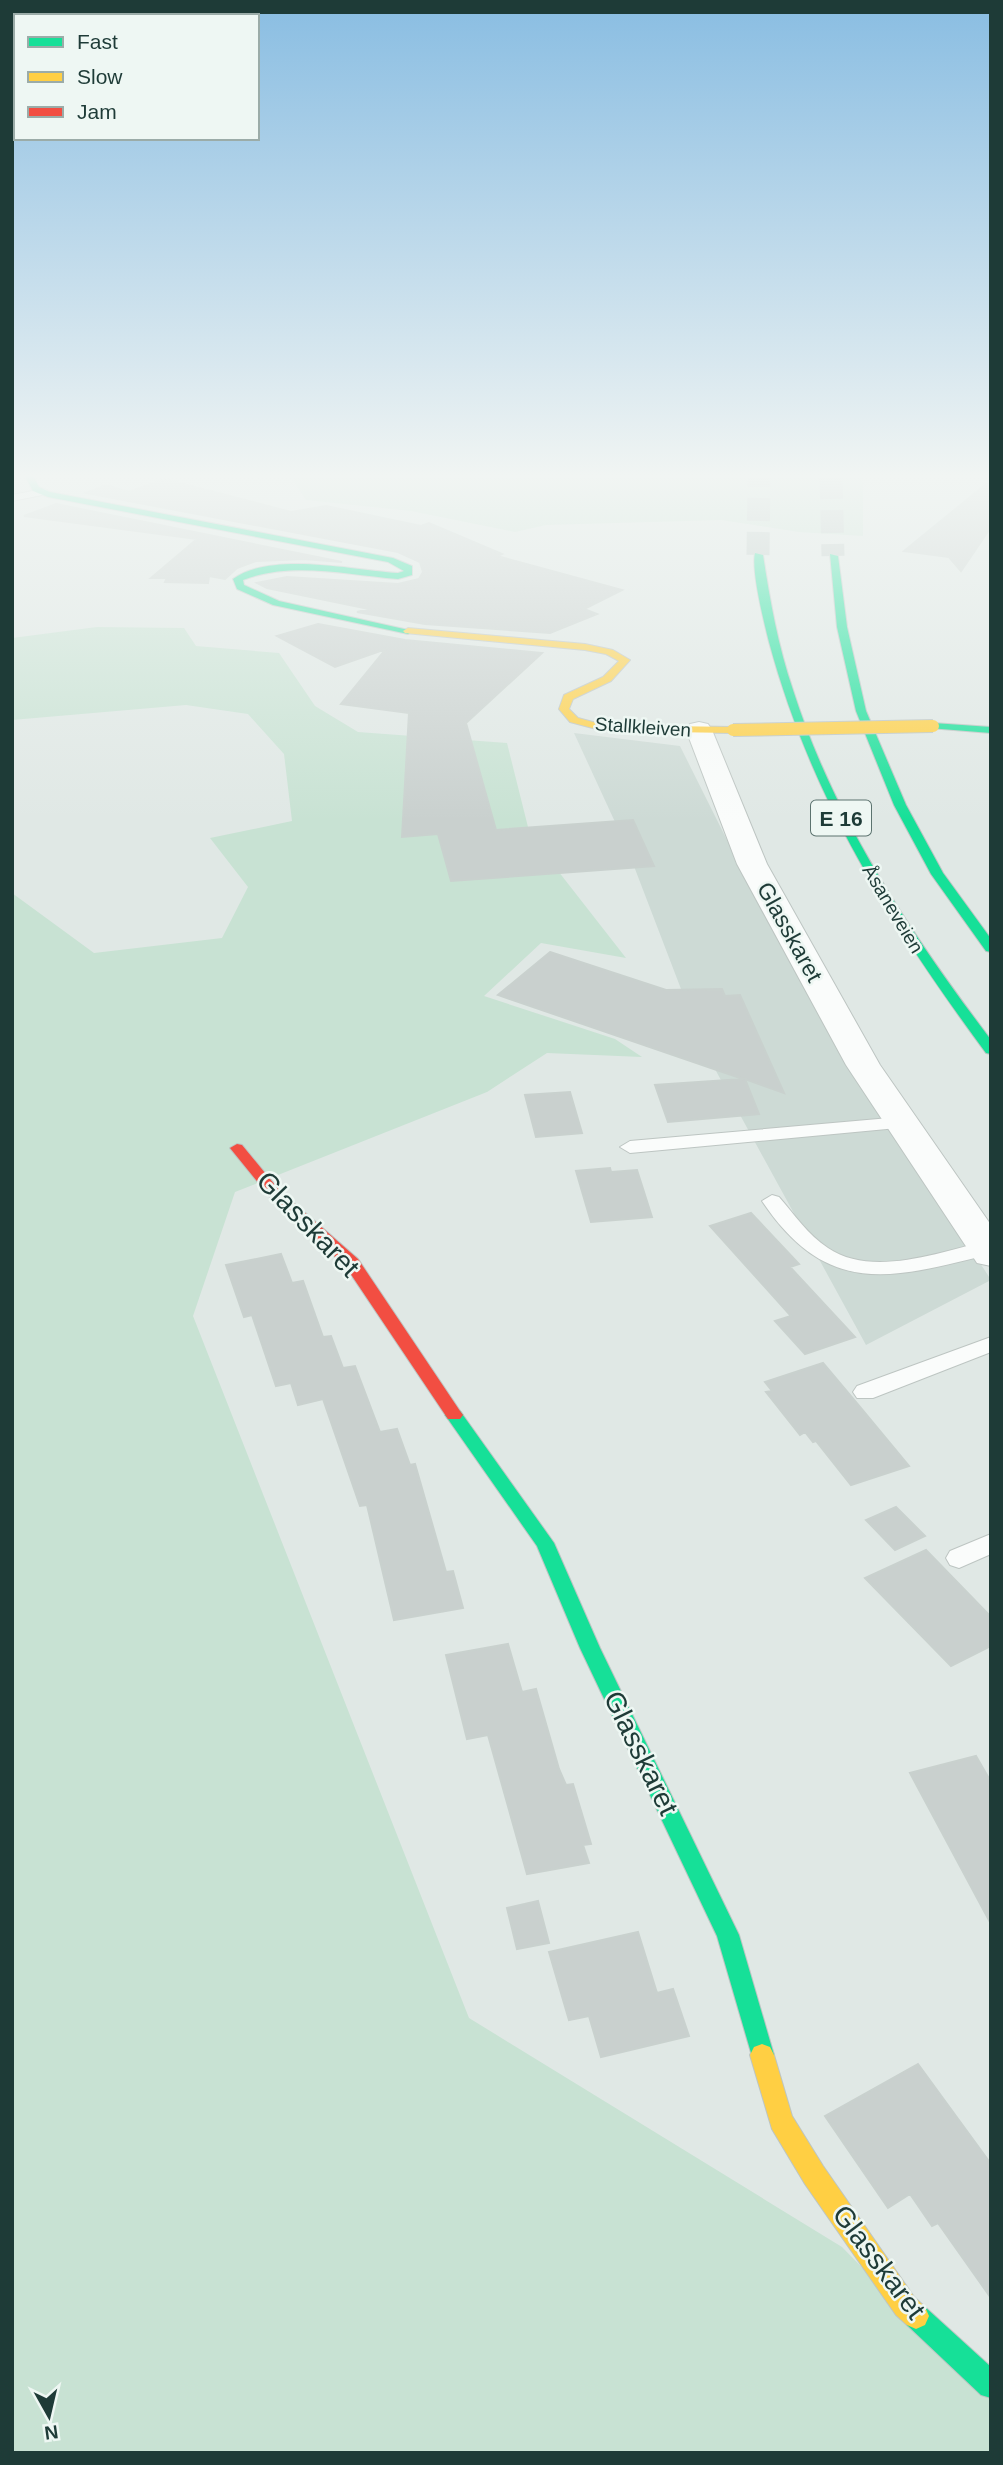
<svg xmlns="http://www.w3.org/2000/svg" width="1003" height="2465" viewBox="0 0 1003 2465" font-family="Helvetica,sans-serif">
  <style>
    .built { fill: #cddad5 }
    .green { fill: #c8e2d3 }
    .building { fill: #c9d0ce; stroke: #c9d1ce; stroke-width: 2 }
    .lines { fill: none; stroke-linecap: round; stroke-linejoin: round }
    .highway-tunnel { stroke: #b9c5c2; stroke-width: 23; stroke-dasharray: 23 11; stroke-linecap: butt }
    .lane-casing { stroke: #bdc5c2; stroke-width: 2 }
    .street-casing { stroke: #bdc5c2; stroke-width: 2 }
    .fast-casing { stroke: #bdc5c3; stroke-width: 2 }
    .slow-casing { stroke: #bdc5c3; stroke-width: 2 }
    .jam-casing { stroke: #bdc5c3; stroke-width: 2 }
    .lane { fill: #fafcfb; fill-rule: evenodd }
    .street { fill: #fafcfb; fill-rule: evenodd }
    .fast { fill: #16e098; fill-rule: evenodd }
    .slow { fill: #ffcf43; fill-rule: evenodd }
    .jam { fill: #f24e42; fill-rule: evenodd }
    .slow-bridge-casing { stroke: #bdc5c3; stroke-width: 14; stroke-linecap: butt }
    .slow-bridge { stroke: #ffcf43; stroke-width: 12 }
    .labels { text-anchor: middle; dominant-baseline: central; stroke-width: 5; stroke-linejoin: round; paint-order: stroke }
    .far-street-label { font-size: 19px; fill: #1e3b37; stroke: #eef7f3 }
    .shield { fill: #eef7f3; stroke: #5c736f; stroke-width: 2 }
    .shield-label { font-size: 21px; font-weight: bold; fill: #1e3b37 }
    .street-label { font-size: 23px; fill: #1e3b37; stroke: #eef7f3 }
    .near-street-label { font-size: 28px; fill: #1e3b37; stroke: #eef7f3 }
  </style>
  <rect width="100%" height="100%" fill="#e0e8e5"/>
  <path class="built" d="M574 733 680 746 736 858 846 1055 991 1280 866 1345 704 1049 627 848Z"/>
  <path class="green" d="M290 476H863V536L799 532 721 520 546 525 515 532 411 511 306 500Z
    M97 627 184 628 196 646 279 653 315 706 358 732 507 743 530 835 626 958 541 943 484 996 615 1039 642 1057 547 1053 487 1092 235 1192 193 1316 469 2018 842 2247 991 2399V2453H12V893L94 953 222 938 248 887 210 838 292 821 284 754 248 714 186 705 12 720V638Z"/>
  <path class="building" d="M164 479 291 512 326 506 421 526 429 523 502 554 497 556 622 590 584 609 597 614 550 633 425 624 357 612 369 609 267 588 257 583 287 577 398 584 419 579 423 572 420 562 398 552 86 493 106 485 129 492Z
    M991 480V527L961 571 949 557 904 551Z
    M56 504 342 562 304 559 256 561 237 568 225 579 209 576 208 583 165 582 167 578H151L197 539 24 516Z
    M318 624 405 640 542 653 466 723 496 830 633 820 654 866 451 881 438 834 402 837 409 713 341 704 386 649 335 667 277 636Z
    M550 952 666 990 722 989 725 996 740 995 784 1093 745 1079 759 1114 668 1122 655 1085 743 1079 498 995Z
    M570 1092 582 1133 536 1137 525 1095Z
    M610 1168 611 1172 637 1170 652 1217 591 1222 576 1171Z
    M751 1213 799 1264 790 1267 855 1337 805 1354 775 1321 791 1316 710 1226Z
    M281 1254 292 1283 303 1281 323 1337 331 1336 343 1368 355 1366 380 1432 397 1429 410 1465 415 1464 446 1572 453 1571 463 1608 394 1620 367 1505 360 1506 323 1399 298 1405 291 1383 276 1386 252 1315 244 1317 226 1265Z
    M823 1363 860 1407 909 1466 851 1485 816 1441 813 1442 805 1432 800 1435 766 1392 772 1391 765 1382Z
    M896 1507 925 1536 895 1550 866 1520Z
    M926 1550 991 1617V1646L951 1666 865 1578Z
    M508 1644 522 1692 536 1689 559 1769 566 1785 573 1784 591 1844 583 1845 589 1863 527 1874 488 1735 467 1739 446 1655Z
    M976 1756 991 1782V1924L910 1773Z
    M538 1901 549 1943 517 1949 507 1908Z
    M638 1932 657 1993 673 1989 689 2036 601 2057 589 2016 569 2020 549 1952Z
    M918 2064 991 2164V2298L938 2223 932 2226 910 2194 888 2208 825 2116Z"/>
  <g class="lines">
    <path class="highway-tunnel" d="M831 476 833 556
      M758 555 759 476"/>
    <defs>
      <path id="lane" d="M43 489 47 490V494L12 501V495Z
        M901 1117 908 1119 911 1123 908 1127 630 1153 620 1147 630 1141Z
        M772 1195 779 1197C794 1214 808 1235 828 1248 872 1278 940 1252 987 1241L991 1242V1254C891 1279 827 1298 762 1201Z
        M991 1337V1352L873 1398H857L853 1392 857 1386Z
        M991 1534V1554L959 1568 950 1565 946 1558 950 1551Z"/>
      <path id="street" d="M699 722 708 724 712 730 767 864 880 1065 991 1225V1266L977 1263 846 1065 737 864 686 730 690 724Z"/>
      <path id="fast" d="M25 476H33L39 487 50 492 393 558 412 566V575L398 579C347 575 292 561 243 580L244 585 279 601 413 631 408 634 273 605 237 589 233 579C271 551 353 570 398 573L404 571 388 562 48 497 33 491Z
        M755 553 763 555C770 601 778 646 793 690 834 819 910 933 991 1040V1054L986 1053C891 924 811 798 769 642 764 622 751 571 755 553Z
        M830 554 838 556 847 627 866 711 906 805 943 873 991 939V952L986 951 931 874 894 805 856 711 837 627Z
        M933 723 991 727V733L929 728 928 726Z
        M454 1409 460 1411 554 1543 600 1648 739 1935 774 2055 770 2063 762 2066 754 2063 717 1936 580 1648 537 1546 448 1419 445 1415 448 1411Z
        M916 2303 925 2307 991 2367V2398L981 2395 907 2325 903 2316 907 2307Z"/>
      <path id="slow" d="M408 628 585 644 613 650 630 660 611 681 573 699 569 709 578 718 604 725 733 727 738 730 733 733 604 731 570 722 559 709 564 695 603 677 619 661 606 654 585 650 405 633 403 631Z
        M762 2044 770 2047 774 2055 792 2116 823 2166 914 2297 925 2307 929 2316 925 2325 916 2329 907 2325 896 2315 805 2184 772 2129 750 2055 754 2047Z"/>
      <path id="jam" d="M237 1144 242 1145 279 1190 358 1259 460 1411 463 1415 460 1419H448L346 1267 269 1196 230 1148Z"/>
    </defs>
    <use href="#lane" class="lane-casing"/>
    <use href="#street" class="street-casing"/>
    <use href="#fast" class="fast-casing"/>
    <use href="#slow" class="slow-casing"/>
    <use href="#jam" class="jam-casing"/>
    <use href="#lane" class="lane"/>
    <use href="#street" class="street"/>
    <use href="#fast" class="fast"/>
    <use href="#slow" class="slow"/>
    <use href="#jam" class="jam"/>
    <defs>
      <path id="slow-bridge" d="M733 730 933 726"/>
    </defs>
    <use href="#slow-bridge" class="slow-bridge-casing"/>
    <use href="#slow-bridge" class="slow-bridge"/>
  </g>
  <linearGradient id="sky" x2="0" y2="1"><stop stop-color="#89bde2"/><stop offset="0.58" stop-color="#f1f5f3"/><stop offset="1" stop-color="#f1f5f3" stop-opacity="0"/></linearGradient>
  <rect width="1003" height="821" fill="url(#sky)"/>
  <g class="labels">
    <g class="far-street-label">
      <text transform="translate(643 727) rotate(4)">Stallkleiven</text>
      <text transform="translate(893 909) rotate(59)">Åsaneveien</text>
    </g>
    <rect class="shield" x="811" y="800.5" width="60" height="35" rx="5"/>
    <g class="shield-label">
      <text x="841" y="818">E 16</text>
    </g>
    <g class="street-label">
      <text transform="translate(790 932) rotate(61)">Glasskaret</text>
    </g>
    <g class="near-street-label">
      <text transform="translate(308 1224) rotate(46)">Glasskaret</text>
      <text transform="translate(641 1753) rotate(64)">Glasskaret</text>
      <text transform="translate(879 2262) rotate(53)">Glasskaret</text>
    </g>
  </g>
  <rect width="1003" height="2465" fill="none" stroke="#1e3b37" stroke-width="28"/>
  <rect x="14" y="14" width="245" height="126" fill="#eef7f3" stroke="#9baca8" stroke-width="2"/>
  <rect x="28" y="37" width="35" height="10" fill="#16e098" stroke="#9baca8" stroke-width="2"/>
  <text x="77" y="49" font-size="21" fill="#1e3b37">Fast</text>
  <rect x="28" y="72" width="35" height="10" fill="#ffcf43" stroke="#9baca8" stroke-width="2"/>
  <text x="77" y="84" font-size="21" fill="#1e3b37">Slow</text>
  <rect x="28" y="107" width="35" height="10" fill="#f24e42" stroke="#9baca8" stroke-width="2"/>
  <text x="77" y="119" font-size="21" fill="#1e3b37">Jam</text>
  <g transform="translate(49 2416) rotate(172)" stroke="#eef7f3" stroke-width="5" paint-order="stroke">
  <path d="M0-5L12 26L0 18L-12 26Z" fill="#1e3b37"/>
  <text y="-10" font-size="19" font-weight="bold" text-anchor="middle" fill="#1e3b37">N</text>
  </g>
</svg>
